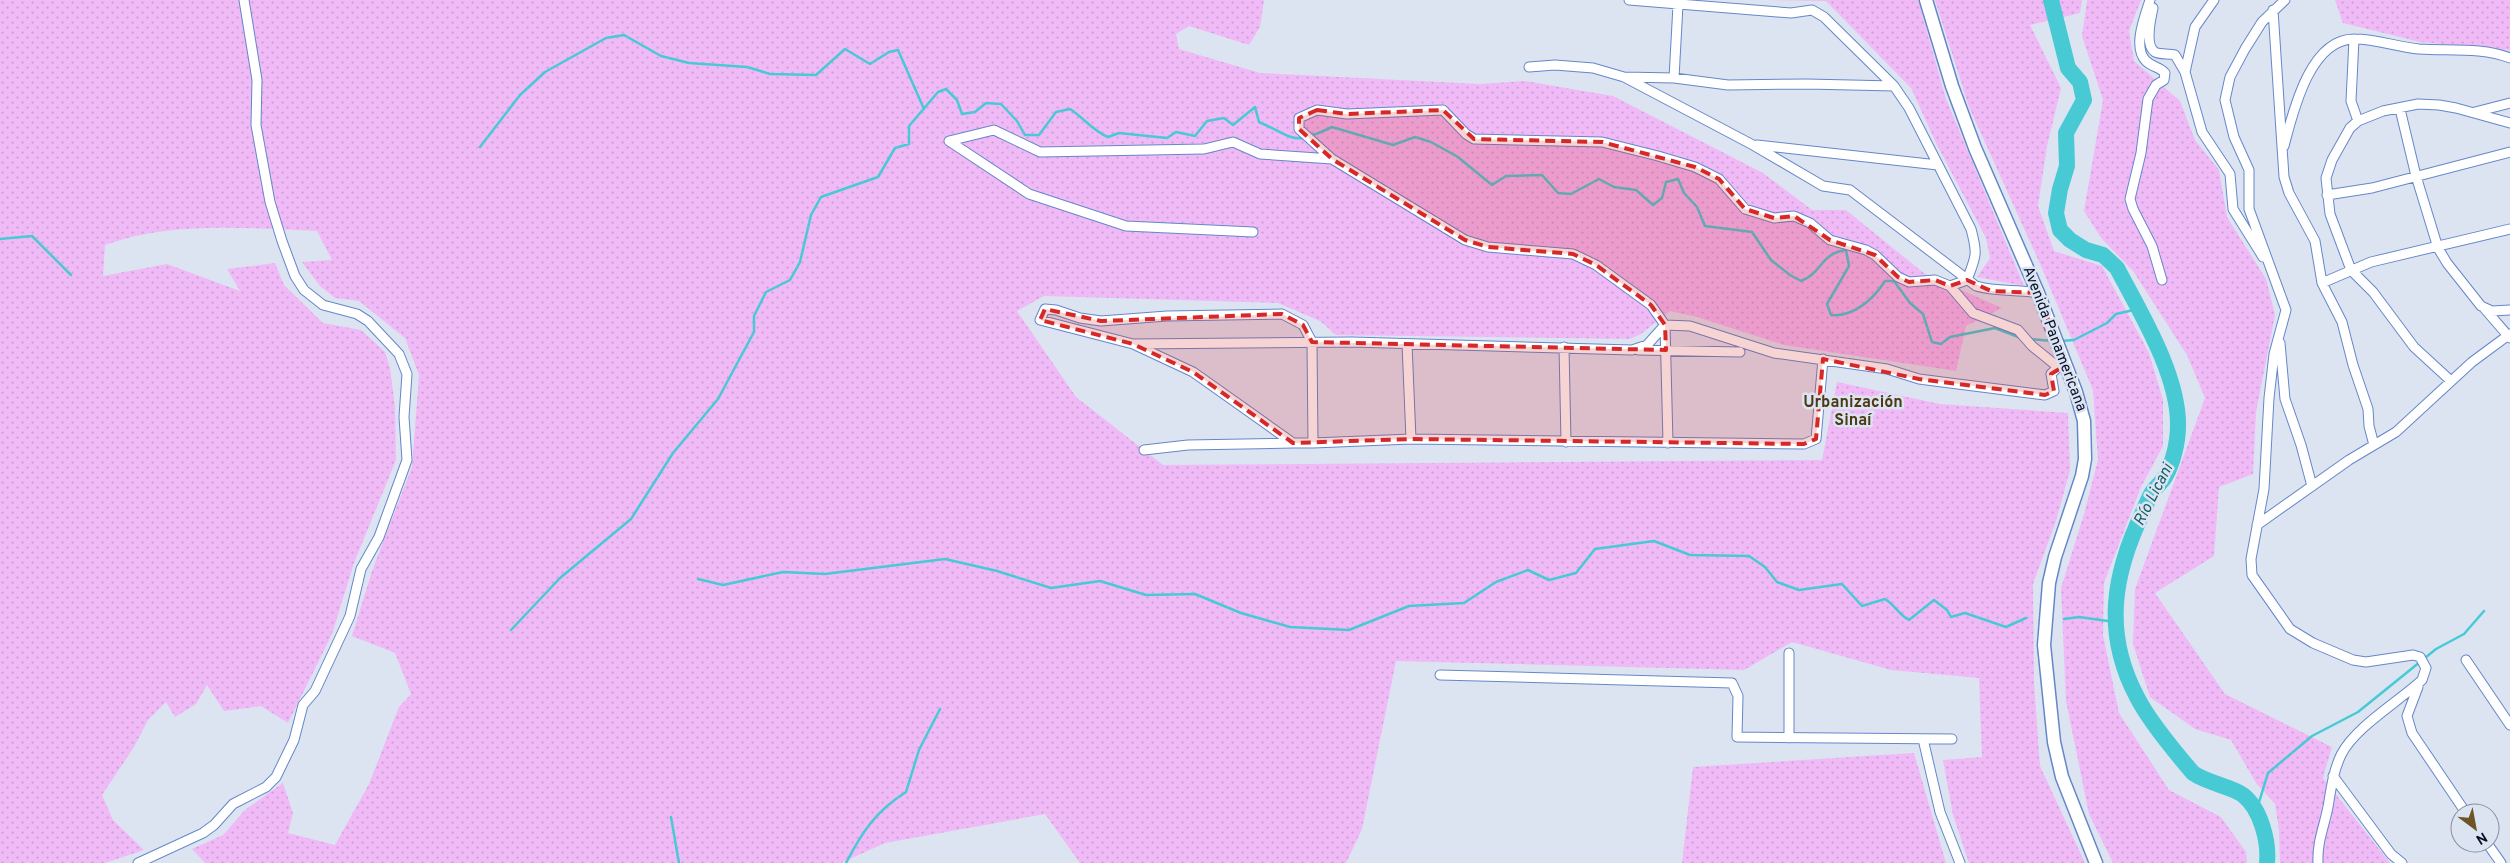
<svg xmlns="http://www.w3.org/2000/svg" width="2510" height="863" viewBox="0 0 2510 863" font-family="Overpass,sans-serif">
  <style>
    .grass { fill: url(#grass-dots) }
    .lines { fill: none; stroke-linecap: round; stroke-linejoin: round }
    .stream { stroke: #48cad4; stroke-width: 2.5 }
    .river { stroke: #48cad4; stroke-width: 16 }
    .street-casing { stroke: #6587c8; stroke-width: 11 }
    .secondary-casing { stroke: #6587c8; stroke-width: 15 }
    .street { stroke: #fff; stroke-width: 9 }
    .secondary { stroke: #fff; stroke-width: 12 }
    .marked { fill: #d62828; fill-opacity: 0.2; stroke: #d62828; stroke-width: 4; stroke-dasharray: 10 6; stroke-linejoin: round }
    .labels { text-anchor: middle; dominant-baseline: central; stroke-width: 5; stroke-linejoin: round; paint-order: stroke }
    .street-label { font-size: 15px; fill: #051028; stroke: #dce4f2 }
    .neighbourhood-label { font-size: 16px; font-weight: bold; fill: #4d3a14; stroke: #dce4f2 }
    .water-label { font-size: 16px; font-style: italic; fill: #145d62; stroke: #dce4f2 }
  </style>
  <defs>
    <pattern id="grass-dots" width="8" height="8" patternUnits="userSpaceOnUse" patternTransform="scale(1.25)"><rect width="8" height="8" fill="#f0baf7"/><path d="M2 2h.1M6 6h.1" fill="none" stroke="#cc9fd4" stroke-width="1.8" stroke-linecap="round"/></pattern>
  </defs>
  <rect width="100%" height="100%" fill="#dce4f2"/>
  <path class="grass" d="M0 0H1264L1260 27 1249 45 1189 26 1176 34 1179 49 1260 73 1480 84 1525 81 1613 96 1763 173 1812 210H1846L1925 274 2002 308 1966 326 1956 371 1784 345 1697 317 1670 311 1641 334 1630 339 1336 335 1320 321 1278 303 1044 296 1017 311 1076 397 1163 465 1822 460 1837 382 1940 404 2068 413 2070 470 2056 521 2033 584 2034 682 2040 766 2085 863H1969L1953 815 1943 760 1982 757 1979 678 1891 670 1792 642 1744 670 1396 661 1362 829 1346 863H1080L1045 814 885 843 841 863H205L192 849 223 835 245 810 283 783 293 813 288 833 335 845 369 784 399 707 411 694 395 653 352 636 372 571 412 467 419 375 405 338 359 301 335 298 320 286 302 262 332 260 317 231C249 228 169 221 105 245L103 276 167 264 240 291 227 269 275 263 284 285 323 323 361 330 385 352 390 368 395 407 396 460 354 563 332 634 288 723 261 706 224 711 207 685 196 704 175 717 166 702 148 720 134 747 102 795 113 820 144 850 105 863H0Z
    M1766 0H1918L1946 99 2024 286 1977 277 1990 258 1986 238 1936 143 1911 88 1826 1Z
    M1935 0H2082L2080 13 2030 25 2061 88 2047 146 2038 206 2054 251 2102 266 2149 353 2163 400V446L2141 487 2104 583 2103 635 2119 713 2169 790 2221 817 2246 852 2247 863H2113L2089 814 2066 701 2061 588 2084 514 2098 460 2093 390 2041 266 1969 107Z
    M2087 0H2141L2129 31 2134 61 2180 101 2195 140 2219 170 2227 217 2266 279 2275 315 2256 412 2253 474 2219 487 2214 556 2155 593 2225 694 2332 747 2323 778 2390 863H2280L2279 830 2275 804 2256 783 2231 740 2195 729 2150 697 2133 644 2135 589 2205 398 2187 355 2133 271 2101 238 2084 211 2103 100 2082 36Z
    M2335 0H2510V50L2420 42 2343 23Z
    M1914 753 1946 863H1682L1693 767Z"/>
  <g class="lines">
    <path class="stream" d="M480 147 520 95 545 72 606 38 624 35 661 56 689 63 747 67 770 74 816 75 845 49 870 64 889 52 898 50 924 109
      M0 239 32 236 71 275
      M2029 339 2053 341
      M2061 341 2074 340 2107 323 2116 314 2138 309
      M698 579 723 585 783 572 825 574 945 559 997 571 1051 588 1100 581 1146 595 1195 594 1241 613 1290 627 1349 630 1409 606 1464 603 1496 582 1528 570 1549 580 1576 573 1595 549 1654 541 1690 555 1749 556 1765 567 1777 582 1799 590 1842 584 1862 606 1885 599C1895 605 1899 615 1909 620L1934 600 1947 610 1951 617 1965 613 2006 627 2026 618
      M2064 619 2079 617 2115 622
      M511 630 560 578 631 519 673 453 718 399 754 332V316L766 292 790 280 800 262 811 215 821 197 878 177 895 148 909 144V126L938 92 946 89 957 100 962 114 975 112 986 103 1001 104 1017 121 1025 135H1039L1056 112 1070 109C1084 118 1093 131 1108 137L1119 133 1167 138 1176 132 1195 136 1207 121 1224 118 1233 125 1255 107 1259 122C1297 139 1292 146 1332 127L1393 145 1415 137 1431 142 1458 157 1492 185 1506 176 1542 175 1558 193 1571 194 1599 179 1614 187 1636 190 1653 205 1662 198 1666 182 1678 179 1684 193 1697 207 1705 226 1752 232 1771 260 1790 275 1801 281C1822 273 1821 253 1846 250L1849 266 1827 304 1831 315C1853 317 1873 300 1885 281H1894L1910 303 1923 314 1932 342 1941 344 1950 337 1995 328 2021 338
      M2256 812 2268 773 2312 736 2358 712 2436 649 2464 634 2484 611
      M671 817 679 863
      M846 863C862 832 876 811 906 792L919 750 940 709"/>
    <path class="river" d="M2051 0 2068 68 2080 82 2084 100 2066 133 2067 166 2060 189 2056 213 2060 230 2070 240 2086 250 2103 255 2117 268C2140 312 2179 375 2178 426 2178 442 2173 463 2165 477 2162 482 2157 486 2153 491 2149 497 2146 505 2143 512 2113 574 2103 633 2137 697 2149 721 2175 752 2193 773 2207 783 2233 787 2243 795 2261 809 2269 842 2267 863"/>
    <defs>
      <path id="street" d="M2150 0C2145 16 2132 47 2146 61 2152 67 2160 67 2165 73L2164 80 2156 85 2148 99 2141 153 2130 199 2133 209 2152 246 2162 280
        M2214 0 2195 27 2185 72 2202 132 2230 174 2233 209 2263 257
        M2285 0 2262 22 2245 49 2230 77 2225 100 2234 137 2249 170V209L2286 310 2274 354 2269 398 2264 489 2251 559 2252 575 2290 629 2313 643 2353 660 2366 662 2413 655 2420 657 2426 668 2422 680C2398 702 2354 728 2341 755 2333 772 2331 789 2328 807 2324 827 2317 842 2318 863
        M2153 8C2151 18 2144 45 2155 52 2160 55 2169 53 2175 55L2185 72
        M2273 10 2284 177 2289 193 2315 241 2322 283 2342 322 2353 365 2368 409 2369 426 2374 445
        M2354 39 2351 101 2358 121
        M1529 67 1555 65 1593 68 1624 77 1674 78 1728 85 1807 84 1894 86
        M1624 77 1753 145 1823 186 1850 190 1976 286C1996 292 2017 289 2038 293
        M1674 78 1678 5
        M2400 109 2416 176 2438 248 2447 263 2481 306 2492 311 2510 310
        M2475 112 2510 103
        M1757 145 1938 165
        M2284 146C2293 112 2310 38 2355 39 2376 39 2398 47 2419 49 2449 51 2482 47 2510 58
        M1332 159 1299 129V118L1317 110 1347 114 1443 110 1466 134 1474 139 1602 142 1658 156 1695 167 1719 179 1745 209 1774 218 1794 216 1810 223 1830 240 1866 250 1875 255 1898 277 1909 282 1935 280 1950 286 1967 280C1976 256 1978 255 1971 229L1909 108 1894 86 1824 17 1812 10 1791 13 1629 0
        M2327 195 2372 188 2510 152
        M1253 232 1126 226 1029 194 949 141 994 130 1040 152 1204 149 1233 142 1260 154 1332 159 1465 240 1488 247 1573 254 1596 265 1651 305 1665 325 1668 443
        M2322 283 2371 262 2510 229
        M1950 286 1973 313 2018 330 2032 346 2058 367
        M2484 308 2510 338
        M2280 343 2285 399 2301 445 2312 486
        M1133 344 1193 372 1293 443H1313L1312 342 1303 325 1282 314 1167 316 1101 321 1080 318 1056 310 1045 309 1040 320 1133 344 1352 342 1632 350 1647 345 1665 325 1690 326 1774 353 1887 369 1919 379 1950 383 2045 395 2054 391 2051 374 2058 367 2066 365
        M1407 344 1411 439
        M1564 347 1566 442
        M1638 350 1740 352
        M2451 381 2414 347 2373 292 2351 270 2330 214 2326 178 2332 160 2350 128 2358 121 2383 111 2418 104 2439 105 2456 108 2510 123
        M1313 443 1411 439 1804 444 1816 439 1823 359
        M1144 450 1188 445 1293 443
        M2257 525 2349 460 2396 432 2472 362 2510 334
        M2466 660 2510 725
        M1440 675 1732 683 1738 696 1737 737 1952 739
        M2418 687 2407 716 2412 733 2466 813
        M1789 738V653
        M1923 739 1940 812 1960 863
        M2333 776 2391 854 2402 863
        M2487 843 2501 863
        M138 863 203 833 214 825 233 804 266 787 276 777 294 740 303 705 315 691 350 616 361 569 379 537 407 460 404 417 407 374 399 354 368 321 357 314 323 305 304 290 295 276 282 241 270 202 256 125 257 80 244 0"/>
      <path id="secondary" d="M1926 0 1952 86 1975 148 2038 293 2076 392 2084 421 2085 459 2082 476 2055 557 2049 583 2044 645 2054 742 2062 777 2096 863"/>
    </defs>
    <use href="#street" class="street-casing"/>
    <use href="#secondary" class="secondary-casing"/>
    <use href="#street" class="street"/>
    <use href="#secondary" class="secondary"/>
  </g>
  <path class="marked" d="M1317 110 1347 114 1443 110 1474 139 1602 142 1695 167 1719 179 1745 209 1774 218 1794 216 1830 240 1875 255 1898 277 1909 282 1935 280 1950 286 1967 280 1991 291 2038 293 2066 365 2051 374 2054 391 2045 395 1919 379 1823 359 1816 439 1804 444 1411 439 1293 443 1193 372 1133 344 1040 320 1045 309 1101 321 1282 314 1303 325 1312 342 1666 350 1665 325 1651 305 1596 265 1573 254 1488 247 1465 240 1332 159 1299 129V118Z"/>
  <g class="labels">
    <g class="street-label">
      <text transform="translate(2054 339) rotate(69)">Avenida Panamericana</text>
    </g>
    <g class="neighbourhood-label">
      <text x="1853" y="403">Urbanización<tspan x="1853" dy="18">Sinaí</tspan></text>
    </g>
    <g class="water-label">
      <text transform="translate(2154 495) rotate(-63)">Río Licani</text>
    </g>
  </g>
  <g transform="translate(2475 828) rotate(148)"><circle r="24" fill="#dce4f2" stroke="#868fa1"/>
  <path d="M0-4L9 19L0 12L-9 19Z" fill="#6d5526"/>
  <text y="-8" font-size="14" font-weight="bold" text-anchor="middle" fill="#051028">N</text>
  </g>
</svg>
